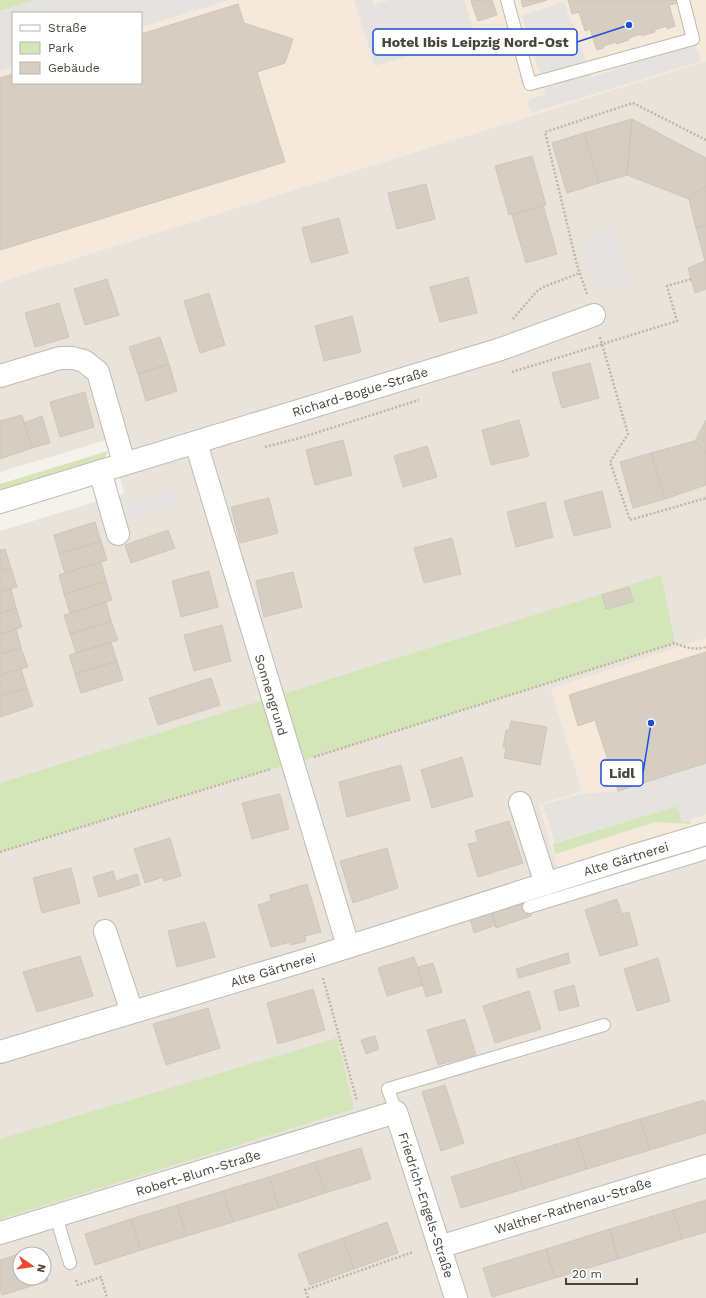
<svg xmlns="http://www.w3.org/2000/svg" width="706" height="1298" viewBox="0 0 706 1298" font-family="'Work Sans',sans-serif">
  <style>
    .residential { fill: #e9e4db; fill-rule: evenodd }
    .commercial { fill: #f4e9da; fill-rule: evenodd }
    .green { fill: #d3e5b9 }
    .parking { fill: #e4e3e0 }
    .building { fill: #d6cec3; stroke: #d0c6b7 }
    .lines { fill: none; stroke-linecap: round; stroke-linejoin: round }
    .service-casing { stroke: #c0bab0; stroke-width: 14 }
    .minor-casing { stroke: #c0bab0; stroke-width: 24 }
    .path { stroke: #c1b5a2; stroke-width: 2.5; stroke-dasharray: 2 2; stroke-linecap: butt }
    .service { stroke: #fff; stroke-width: 12 }
    .minor { stroke: #fff; stroke-width: 22 }
    .labels { text-anchor: middle; dominant-baseline: central; stroke-width: 3; stroke-linejoin: round; paint-order: stroke }
    .street-label { font-size: 13px; fill: #49433a; stroke: #fff }
    .leader { fill: none; stroke: #1d4ed8; stroke-width: 1.5 }
    .callout-dot { fill: #1d4ed8; stroke: #fff; stroke-width: 1.5 }
    .callout { fill: #fff; stroke: #1d4ed8; stroke-width: 1.5 }
    .callout-label { font-size: 14px; text-anchor: middle; font-weight: bold; fill: #49433a }
  </style>
  <rect width="100%" height="100%" fill="#f5f2ed"/>
  <path class="residential" d="M706 61V638L551 689 582 791 539 805 565 891 706 847V1298H0V531L124 493 110 439 0 472V282ZM20 1254H44V1278H20Z"/>
  <path class="commercial" d="M0 0H706V61L0 282ZM13 13H141V83H13Z
    M706 638V847L565 891 539 805 582 791 551 689Z"/>
  <path class="green" d="M0 0H36L0 11Z
    M108 451 106 456 101 460 0 491V484Z
    M661 575 675 643 292 764 246 776 0 852V783Z
    M677 806 682 822 690 820V824L655 822 555 854 553 844Z
    M337 1038 354 1109 0 1219V1139Z"/>
  <path class="parking" d="M36 0H229L141 27V13H13V67L0 71V11Z
    M354 0H372L374 5 390 0H464L475 36 375 66Z
    M564 2 592 77 694 43 701 61 531 113 527 101 546 94 522 16Z
    M613 230 628 281 595 293 580 240Z
    M178 488 183 502 132 518 128 504Z
    M706 763V814L682 822 677 806 555 843 543 805 582 794 618 791Z"/>
  <path class="building" d="M473 0H492L497 15 478 21 471 1Z
    M521 0H547L523 7Z
    M568 0H676L677 3 669 5 675 26 667 29V26L654 30 655 32 642 36 641 34 629 38V40L617 44 616 42 603 46 604 48 597 50 590 29 585 31 579 12 572 14Z
    M238 4 244 23 293 39 285 63 257 72 285 162 0 250V78L13 74V83H141V34Z
    M632 119 706 158V186L689 199 627 175Z
    M632 119 627 175 599 183 584 133Z
    M584 133 599 183 567 193 552 143Z
    M532 156 546 205 509 215 495 166Z
    M426 184 435 219 397 229 388 193Z
    M706 186V225L696 228 689 199Z
    M543 205 557 254 526 263 512 215Z
    M339 218 348 253 311 263 302 228Z
    M706 225V261H705L696 228Z
    M705 261H706V289L695 293 688 268Z
    M468 277 477 313 440 322 430 287Z
    M107 279 119 315 85 325 74 289Z
    M209 293 225 345 200 353 184 301Z
    M59 303 69 337 35 347 25 313Z
    M352 316 361 352 324 361 315 326Z
    M160 337 169 364 138 374 129 347Z
    M590 363 599 398 562 408 552 373Z
    M169 364 177 391 146 401 138 374Z
    M85 392 94 427 60 437 50 402Z
    M22 415 32 448 0 459V421Z
    M42 416 50 443 32 448 24 423Z
    M519 420 529 456 491 465 482 430Z
    M706 420V453L695 441Z
    M343 440 352 475 315 485 306 450Z
    M695 441 706 453V485L665 499 651 453Z
    M427 446 437 477 403 487 394 456Z
    M651 453 665 499 633 508 620 462Z
    M602 491 611 527 574 536 564 501Z
    M269 498 278 533 240 543 231 507Z
    M545 502 553 537 516 547 507 512Z
    M95 522 101 541 59 554 54 535Z
    M168 530 175 548 131 563 125 545Z
    M452 538 461 574 424 583 414 548Z
    M101 541 107 560 65 573 59 554Z
    M5 549 11 568 0 571V550Z
    M101 562 106 581 64 594 59 575Z
    M11 568 17 587 0 592V571Z
    M209 571 218 607 181 617 172 581Z
    M293 572 302 607 264 617 256 581Z
    M106 581 112 600 70 613 64 594Z
    M629 587 633 602 606 609 602 595Z
    M11 589 16 608 0 613V592Z
    M106 602 111 621 70 634 64 615Z
    M16 608 22 627 0 634V613Z
    M111 621 118 640 76 653 70 634Z
    M222 625 231 661 194 671 184 635Z
    M16 629 21 648 0 654V634Z
    M111 642 117 661 75 674 69 655Z
    M21 648 28 667 0 675V654Z
    M706 652V763L618 791 595 720 578 726 569 695Z
    M117 661 123 680 81 693 75 674Z
    M21 669 27 688 0 696V675Z
    M211 678 220 705 158 725 149 698Z
    M27 688 33 706 0 717V696Z
    M511 721 547 727 540 765 504 758 506 748 503 747 506 730H509Z
    M462 757 473 796 432 808 421 770Z
    M401 765 410 800 347 817 339 782Z
    M280 794 289 829 252 839 242 803Z
    M509 821 523 863 478 877 468 844 478 842 475 831Z
    M170 838 181 876 164 881 163 877 145 883 134 849Z
    M387 848 398 888 353 903 340 861Z
    M71 868 80 903 42 913 33 878Z
    M113 871 116 881 137 874 140 885 99 897 93 877Z
    M307 884 321 932 305 936 306 941 291 945 290 942 271 947 258 905 271 901 270 895Z
    M617 899 622 914 629 912 638 945 600 956 585 910Z
    M527 902 531 916 496 928 492 913Z
    M492 913 496 925 474 933 470 919Z
    M205 922 215 957 177 967 168 931Z
    M568 953 570 963 519 978 516 969Z
    M80 956 93 996 37 1012 23 972Z
    M414 957 423 985 387 996 378 968Z
    M658 958 670 1001 637 1011 624 969Z
    M433 963 442 992 426 997 418 967Z
    M574 985 579 1006 559 1011 554 991Z
    M313 989 325 1030 278 1044 267 1003Z
    M529 991 541 1029 495 1043 483 1006Z
    M208 1008 220 1048 166 1065 153 1024Z
    M465 1019 476 1055 438 1065 427 1030Z
    M375 1036 379 1049 366 1054 361 1040Z
    M445 1085 464 1143 441 1151 422 1092Z
    M704 1100 706 1107V1133L650 1150 640 1119Z
    M640 1119 650 1150 587 1169 577 1138Z
    M577 1138 587 1169 524 1189 514 1157Z
    M361 1148 371 1179 325 1193 315 1162Z
    M514 1157 524 1189 461 1208 451 1177Z
    M315 1162 325 1193 279 1208 269 1177Z
    M269 1177 279 1208 233 1222 223 1191Z
    M223 1191 233 1222 187 1236 177 1205Z
    M706 1200V1232L682 1239 673 1210Z
    M177 1205 187 1236 141 1250 131 1219Z
    M673 1210 682 1239 618 1259 610 1229Z
    M131 1219 141 1250 95 1265 85 1234Z
    M387 1222 398 1253 354 1269 343 1238Z
    M610 1229 618 1259 555 1278 546 1249Z
    M343 1238 354 1269 310 1285 298 1254Z
    M38 1248 40 1254H20V1278H44V1268L48 1281 2 1295 0 1290V1260Z
    M546 1249 555 1278 492 1297 483 1268Z"/>
  <g class="lines">
    <defs>
      <path id="service" d="M507 0 530 84 693 39 683 0
        M529 907 706 853
        M396 1112 388 1089 604 1025
        M56 1216 70 1263"/>
      <path id="minor" d="M0 376 60 358H73L84 361 98 372 124 463
        M196 443 348 946
        M100 471 118 534
        M0 502 501 349 594 315
        M520 803 546 884
        M105 931 132 1012
        M0 1052 316 957 633 856 706 834
        M0 1233 396 1112 456 1298
        M439 1247 706 1166"/>
    </defs>
    <use href="#service" class="service-casing"/>
    <use href="#minor" class="minor-casing"/>
    <path class="path" d="M587 294 577 265 545 132 633 103 706 140
      M513 319 536 292 543 287 580 273
      M600 337 628 434 610 462 630 520 706 498
      M512 372 677 321 667 286 691 279
      M265 447 300 438 419 400
      M314 757 675 643C685 648 696 650 706 647
      M0 852 271 769
      M323 978 357 1101
      M76 1280 78 1285 101 1277 107 1298
      M308 1298 305 1290 413 1252"/>
    <use href="#service" class="service"/>
    <use href="#minor" class="minor"/>
  </g>
  <g class="labels">
    <g class="street-label">
      <text transform="translate(360 392) rotate(-17)">Richard-Bogue-Straße</text>
      <text transform="translate(271 695) rotate(73)">Sonnengrund</text>
      <text transform="translate(626 859) rotate(-17)">Alte Gärtnerei</text>
      <text transform="translate(273 970) rotate(-17)">Alte Gärtnerei</text>
      <text transform="translate(198 1173) rotate(-17)">Robert-Blum-Straße</text>
      <text transform="translate(426 1205) rotate(72)">Friedrich-Engels-Straße</text>
      <text transform="translate(573 1206) rotate(-17)">Walther-Rathenau-Straße</text>
    </g>
  </g>
  <path class="leader" d="M629 25L577 42M651 723L643 773"/>
  <g class="callout-dot">
    <circle cx="629" cy="25" r="4"/>
    <circle cx="651" cy="723" r="4"/>
  </g>
  <g class="callout">
    <rect x="373" y="29" width="204" height="26" rx="4"/>
    <rect x="601" y="760" width="42" height="26" rx="4"/>
  </g>
  <g class="callout-label">
    <text x="475" y="47">Hotel Ibis Leipzig Nord-Ost</text>
    <text x="622" y="778">Lidl</text>
  </g>
  <rect x="12" y="12" width="130" height="72" fill="#ffffff" stroke="#b6b4b0"/>
  <rect x="20" y="25" width="20" height="6" fill="#ffffff" stroke="#b6b4b0"/>
  <text x="48" y="32" font-size="12" fill="#49433a">Straße</text>
  <rect x="20" y="42" width="20" height="12" fill="#d3e5b9" stroke="#b6b4b0"/>
  <text x="48" y="52" font-size="12" fill="#49433a">Park</text>
  <rect x="20" y="62" width="20" height="12" fill="#d6cec3" stroke="#b6b4b0"/>
  <text x="48" y="72" font-size="12" fill="#49433a">Gebäude</text>
  <g transform="translate(32 1266) rotate(103)"><circle r="19" fill="#ffffff" stroke="#b6b4b0"/>
  <path d="M0-3L7 15L0 10L-7 15Z" fill="#e94830"/>
  <text y="-6" font-size="11" font-weight="bold" text-anchor="middle" fill="#49433a">N</text>
  </g>
  <path d="M566 1278v6h71v-6" fill="none" stroke="#49433a" stroke-width="2"/>
  <text x="572" y="1278" font-size="12" fill="#49433a" stroke="#ffffff" stroke-width="3" paint-order="stroke">20 m</text>
</svg>
